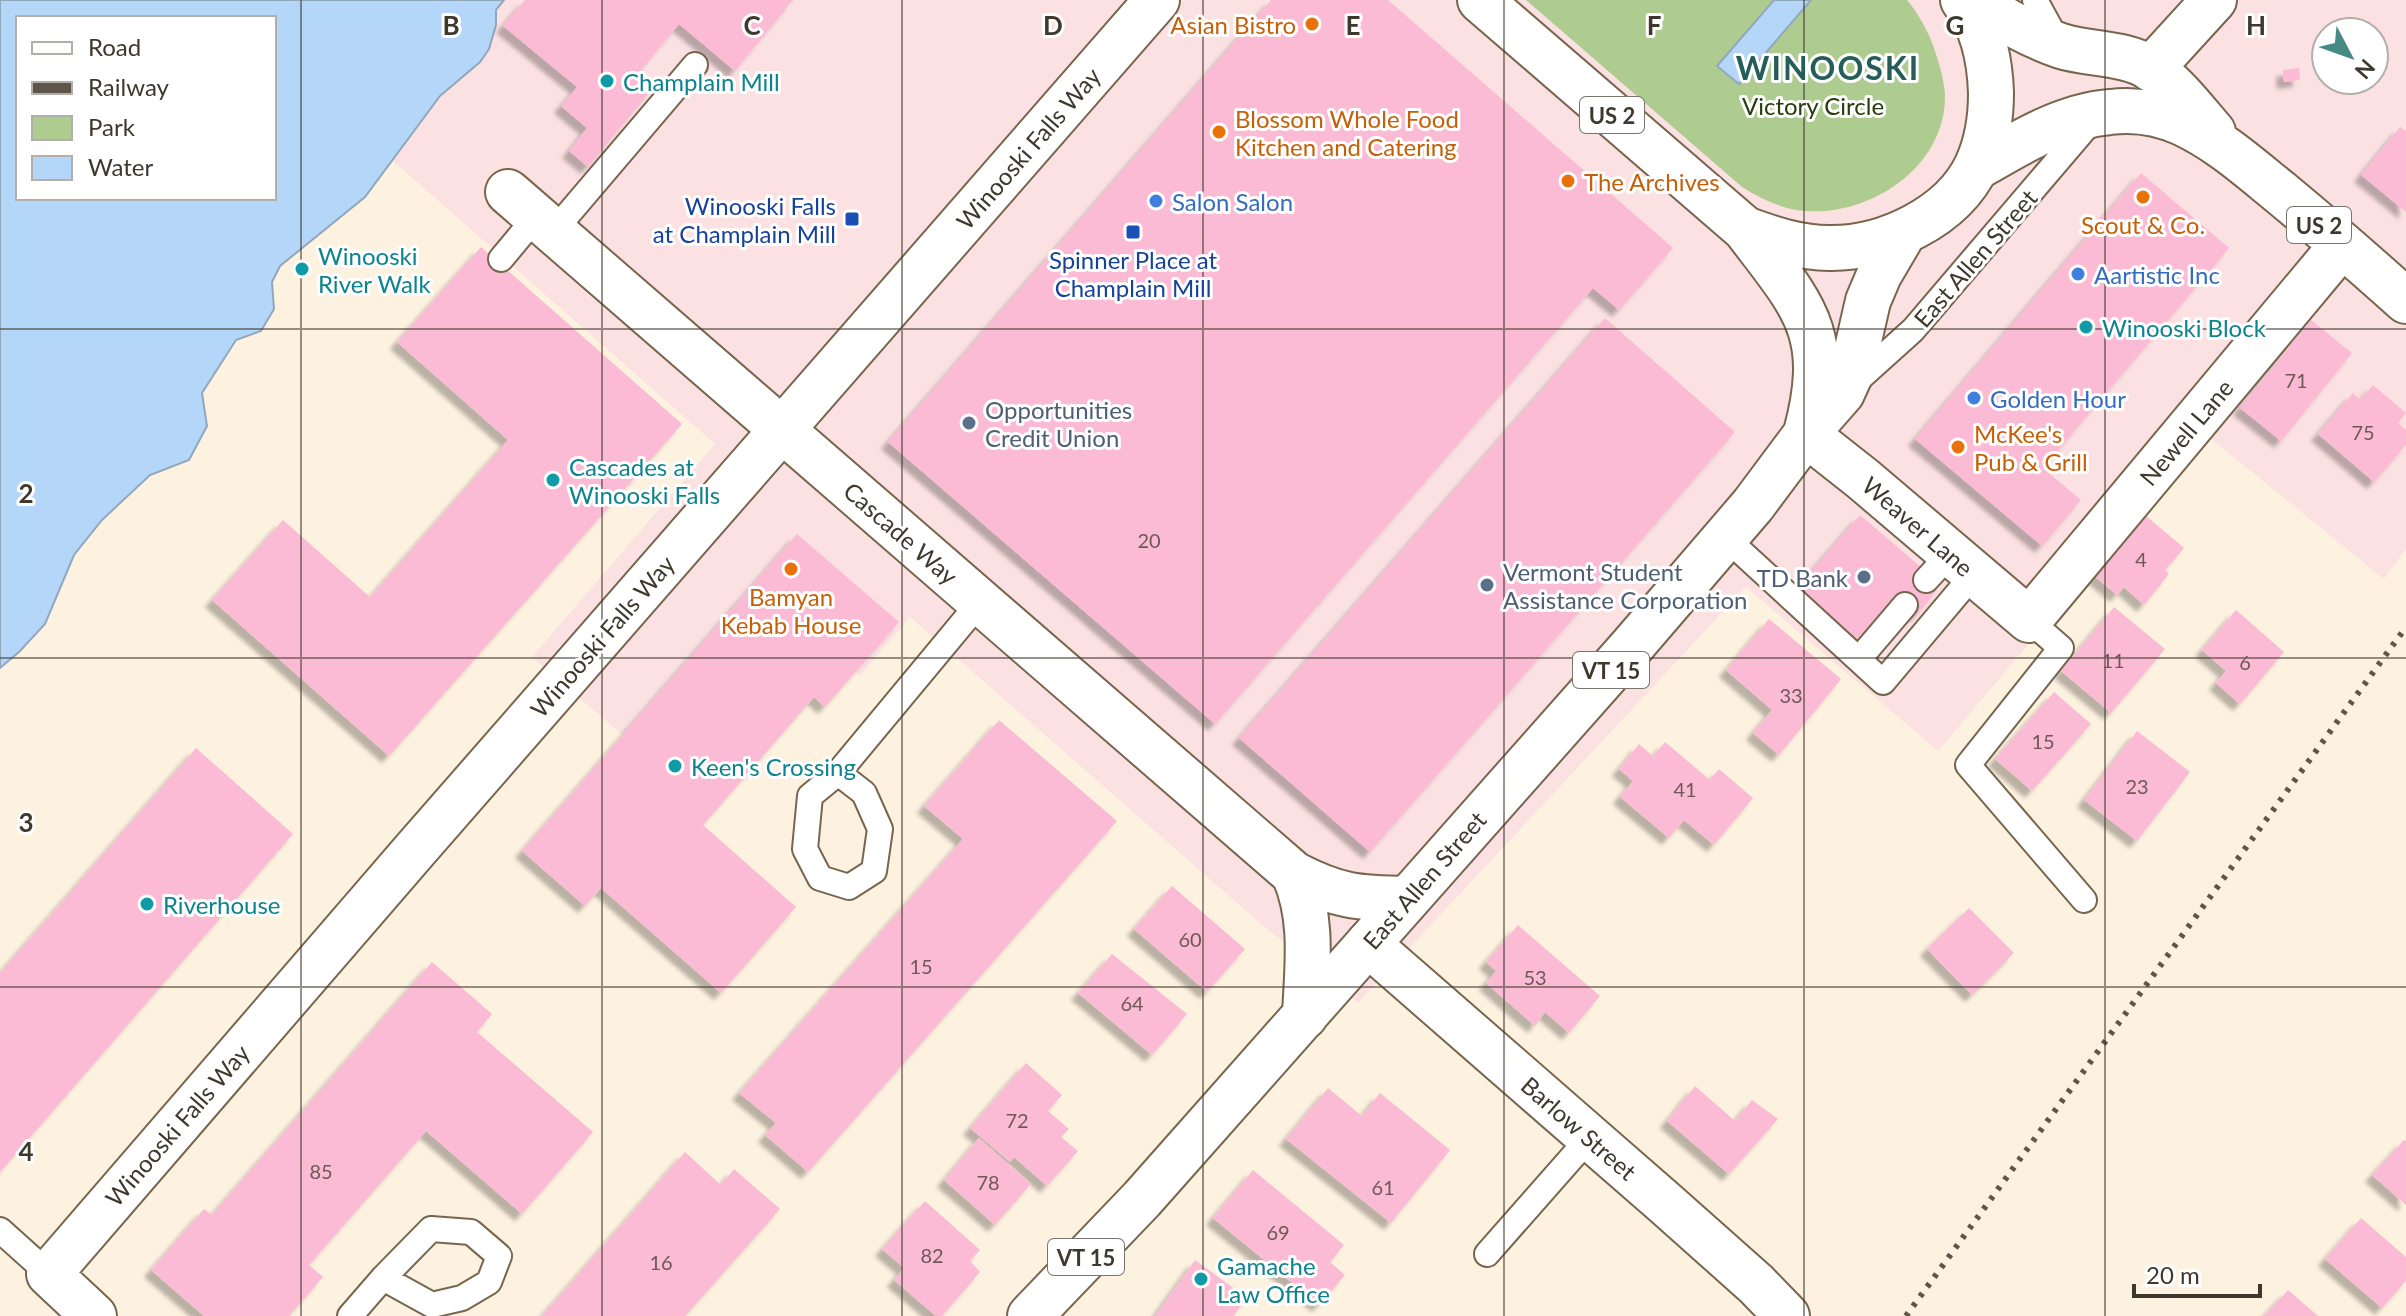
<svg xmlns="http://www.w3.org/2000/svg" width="2406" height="1316" viewBox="0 0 2406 1316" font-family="Lato,sans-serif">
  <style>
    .commercial { fill: #fce1e2; fill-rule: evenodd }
    .green { fill: #afcc90 }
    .water { fill: #b4d7f9; stroke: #91a7bc; stroke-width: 2; fill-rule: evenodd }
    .building { fill: #fcbbd4; filter: url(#shadow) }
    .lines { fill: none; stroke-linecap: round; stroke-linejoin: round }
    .lane-casing { stroke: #77664d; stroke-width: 28 }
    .street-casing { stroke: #77664d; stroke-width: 48 }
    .secondary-casing { stroke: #77664d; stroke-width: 48 }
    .primary-casing { stroke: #77664d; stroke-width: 48 }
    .lane { stroke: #fff; stroke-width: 24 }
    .street { stroke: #fff; stroke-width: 44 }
    .secondary { stroke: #fff; stroke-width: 44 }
    .primary { stroke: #fff; stroke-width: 44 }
    .rail { stroke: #5e564a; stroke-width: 6; stroke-dasharray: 4 8; stroke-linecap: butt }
    .grid { fill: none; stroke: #3f382d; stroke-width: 2; stroke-opacity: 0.55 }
    .food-dot { fill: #e8710a; stroke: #fff; stroke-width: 3 }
    .culture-dot { fill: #0f9aa8; stroke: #fff; stroke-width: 3 }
    .shop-dot { fill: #3f7fe0; stroke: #fff; stroke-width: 3 }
    .transit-dot { fill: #1a4fb4; stroke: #fff; stroke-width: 3 }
    .service-dot { fill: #5c6f8a; stroke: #fff; stroke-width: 3 }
    .labels { text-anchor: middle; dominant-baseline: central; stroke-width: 6; stroke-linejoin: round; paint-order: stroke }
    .number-label { font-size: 20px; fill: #6e5957 }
    .shield { fill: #fff; stroke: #79746c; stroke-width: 2 }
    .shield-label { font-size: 22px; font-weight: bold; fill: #3f382d }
    .food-label { font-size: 24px; fill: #c56008; stroke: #fff; text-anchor: start }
    .culture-label { font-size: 24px; fill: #0d838f; stroke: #fff; text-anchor: start }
    .park-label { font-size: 24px; fill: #283c0a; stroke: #fff }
    .street-label { font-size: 24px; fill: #3f382d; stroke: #fff }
    .shop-label { font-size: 24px; fill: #366cbe; stroke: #fff; text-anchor: start }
    .transit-label { font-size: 24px; fill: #164399; stroke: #fff; text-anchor: end }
    .service-label { font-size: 24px; fill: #4e5e75; stroke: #fff; text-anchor: start }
    .district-label { font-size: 32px; font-weight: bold; letter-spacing: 2px; fill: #255e58; stroke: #fff }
    .grid-label { font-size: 26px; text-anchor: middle; font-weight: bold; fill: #3f382d; stroke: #fff; stroke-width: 6; stroke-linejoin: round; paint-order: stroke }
  </style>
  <defs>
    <filter id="shadow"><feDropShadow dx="-7" dy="7" stdDeviation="2" flood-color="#0004"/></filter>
  </defs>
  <rect width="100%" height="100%" fill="#fdf1e0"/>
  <path class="commercial" d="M504 0H2406V549L2384 579 2206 435 1938 751 1746 587 1358 1003 1261 924 910 617 860 676 802 626 670 776 532 657 715 444 393 161 440 96 480 62 489 49 496 25V10ZM2326 32H2374V80H2326Z"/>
  <path class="green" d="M1526 0H1907C1918 13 1928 31 1934 48 1939 63 1944 79 1945 95 1946 167 1870 216 1805 211 1781 209 1761 199 1742 187Z"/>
  <path class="water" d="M0 0H504L496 10V25L489 49 480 62 440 96 365 197 280 266 272 282 274 309 261 331 236 340 202 393 207 426 189 460 150 475 102 520 74 555 45 624 19 652 0 668ZM18 18H274V198H18Z
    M1774 0H1811L1739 84 1717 66Z"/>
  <path class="building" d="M525 0H793L735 71 679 24 637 75 653 88 588 167 569 151 587 128 561 106 577 87 503 26Z
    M1271 0H1388L1673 248 1619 310 1593 288 1215 724 888 442Z
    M2299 68 2300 80 2284 82 2283 70Z
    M2400 127 2406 131V212L2361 175Z
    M2141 173 2229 248 2043 468 2081 500 2042 546 1915 439Z
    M481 247 682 424 389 756 212 600 283 520 370 597 508 440 397 342Z
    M1605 318 1735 432 1370 852 1239 738Z
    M2311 320 2352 353 2281 441 2240 408Z
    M2373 385 2406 413 2398 423 2406 430V445L2374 482 2318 434 2353 393 2360 400Z
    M1860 515 1922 568 1917 573 1937 590 1917 615 1896 597 1859 640 1797 588Z
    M2145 515 2184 548 2165 570 2169 574 2144 605 2124 587 2117 595 2093 575Z
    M797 534 899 622 825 707 814 697 703 825 796 907 721 993 601 888 585 906 522 851Z
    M2114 607 2165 649 2111 713 2061 671Z
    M2236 610 2284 652 2240 704 2216 683 2226 671 2202 650Z
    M1769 619 1841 679 1779 755 1753 733 1772 710 1726 670Z
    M2054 692 2091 724 2032 791 1995 759Z
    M999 720 1117 821 808 1172 765 1135 776 1123 739 1093 963 839 924 806Z
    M2137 731 2190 772 2137 841 2084 800Z
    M1665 742 1710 780 1719 769 1753 798 1714 845 1684 820 1669 838 1620 797 1633 781 1619 769 1639 744 1653 756Z
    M196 748 293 834 0 1172V973Z
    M1172 886 1245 949 1207 992 1134 929Z
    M1969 908 2014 953 1972 995 1927 949Z
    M1518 925 1600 996 1569 1033 1545 1012 1535 1026 1486 983 1496 971 1486 962Z
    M1112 954 1187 1014 1152 1055 1078 993Z
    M432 962 492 1014 477 1032 593 1132 522 1214 426 1131 309 1265 323 1277 289 1316H204L151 1270 204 1209 212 1215Z
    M1026 1063 1062 1095 1048 1111 1069 1129 1061 1137 1078 1151 1047 1186 1014 1157 1010 1162 970 1128Z
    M1695 1086 1735 1121 1752 1100 1778 1119 1729 1174 1667 1121Z
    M1328 1088 1362 1116 1380 1093 1450 1150 1391 1223 1286 1139Z
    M979 1138 1031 1184 995 1225 944 1180Z
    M2404 1140 2406 1141V1205L2372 1175Z
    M685 1152 721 1185 734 1169 780 1209 685 1316H542Z
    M1253 1170 1344 1245 1330 1262 1345 1275 1319 1305 1213 1218Z
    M925 1201 980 1250 970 1261 980 1272 942 1316H936L894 1280 904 1268 882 1249Z
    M2361 1218 2406 1257V1281L2382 1308 2325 1259Z
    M1195 1260 1247 1298 1233 1316H1155Z
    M2288 1290 2318 1316H2264Z"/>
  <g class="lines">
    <defs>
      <path id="lane" d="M2035 0 2059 44
        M553 232 695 65
        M501 259 536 217
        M1853 384 1913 330 2094 118
        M1726 538 1883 682 1974 574
        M1926 580 1950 554
        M2029 620 2061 648 1968 765 2084 900
        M1859 659 1905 605
        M838 773 864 793 880 829 874 871 849 887 820 878 805 849 810 796 838 773 980 602
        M0 1230 49 1274
        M1487 1254 1590 1137
        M350 1316 383 1278 431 1229 471 1232 499 1256 489 1282 462 1298 432 1305 383 1278"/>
      <path id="street" d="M508 192 1294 874C1338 897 1358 898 1407 899
        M1806 434 1863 479 2029 620 2342 245
        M1294 874C1314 920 1307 967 1305 1016
        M1368 944 1665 1203 1756 1284 1787 1316
        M94 1316 49 1274 415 850 1157 0"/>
      <path id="secondary" d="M2151 69 2214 0"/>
      <path id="primary" d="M1480 0 1745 229C1772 239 1800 248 1829 248 1884 249 1953 217 1977 165 1988 141 1991 118 1991 93 1990 61 1983 26 1963 0
        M1973 0C2001 18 2029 35 2061 46 2090 55 2126 52 2152 69 2175 85 2194 110 2213 132
        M1976 168C2017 144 2062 116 2110 112 2134 109 2160 113 2182 123 2219 140 2250 168 2281 193 2323 228 2365 264 2406 301
        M1745 229C1803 306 1833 331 1806 433
        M1030 1316 1142 1199 1632 646 1753 505 1806 434 1842 393 1852 371 1868 301 1879 275 1903 234"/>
    </defs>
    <use href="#lane" class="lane-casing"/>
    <use href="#street" class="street-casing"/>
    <use href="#secondary" class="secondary-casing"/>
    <use href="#primary" class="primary-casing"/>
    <use href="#lane" class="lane"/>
    <use href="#street" class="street"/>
    <use href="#secondary" class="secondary"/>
    <use href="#primary" class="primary"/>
    <path class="rail" d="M1906 1316 2406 627"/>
  </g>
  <path class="grid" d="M301 0V1316M602 0V1316M902 0V1316M1203 0V1316M1504 0V1316M1804 0V1316M2105 0V1316M0 329H2406M0 658H2406M0 987H2406"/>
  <g class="food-dot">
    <circle cx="1312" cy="24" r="8"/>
    <circle cx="1219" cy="132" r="8"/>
    <circle cx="1568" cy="181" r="8"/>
    <circle cx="2143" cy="197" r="8"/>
    <circle cx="1958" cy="447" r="8"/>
    <circle cx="791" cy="569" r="8"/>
  </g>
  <g class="culture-dot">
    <circle cx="607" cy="81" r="8"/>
    <circle cx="302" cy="269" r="8"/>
    <circle cx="2086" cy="327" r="8"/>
    <circle cx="553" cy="480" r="8"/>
    <circle cx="675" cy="766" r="8"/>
    <circle cx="147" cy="904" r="8"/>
    <circle cx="1201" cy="1279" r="8"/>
  </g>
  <g class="shop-dot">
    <circle cx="1156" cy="201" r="8"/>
    <circle cx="2078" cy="274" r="8"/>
    <circle cx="1974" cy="398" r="8"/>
  </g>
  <g class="transit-dot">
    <rect x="844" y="211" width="16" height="16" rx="4"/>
    <rect x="1125" y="224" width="16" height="16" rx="4"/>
  </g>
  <g class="service-dot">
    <circle cx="969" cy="423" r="8"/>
    <circle cx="1864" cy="577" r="8"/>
    <circle cx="1487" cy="585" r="8"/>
  </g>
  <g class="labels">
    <g class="number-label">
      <text x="2296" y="380">71</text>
      <text x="2363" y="432">75</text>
      <text x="1149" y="540">20</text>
      <text x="2141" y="559">4</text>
      <text x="2113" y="660">11</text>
      <text x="2245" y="662">6</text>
      <text x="1791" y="695">33</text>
      <text x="2043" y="741">15</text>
      <text x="2137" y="786">23</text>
      <text x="1685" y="789">41</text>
      <text x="1190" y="939">60</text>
      <text x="921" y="966">15</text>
      <text x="1535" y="977">53</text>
      <text x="1132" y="1003">64</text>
      <text x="1017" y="1120">72</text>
      <text x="321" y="1171">85</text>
      <text x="988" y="1182">78</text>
      <text x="1383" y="1187">61</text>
      <text x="1278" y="1232">69</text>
      <text x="932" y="1255">82</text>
      <text x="661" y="1262">16</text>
    </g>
    <g class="shield">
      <rect x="1580" y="97" width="64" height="36" rx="6"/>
      <rect x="2287" y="207" width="64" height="36" rx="6"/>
      <rect x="1573" y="652" width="76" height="36" rx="6"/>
      <rect x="1048" y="1239" width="76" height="36" rx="6"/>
    </g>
    <g class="shield-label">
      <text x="1612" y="115">US 2</text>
      <text x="2319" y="225">US 2</text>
      <text x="1611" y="670">VT 15</text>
      <text x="1086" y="1257">VT 15</text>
    </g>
    <g class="food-label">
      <text x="1296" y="24" text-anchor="end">Asian Bistro</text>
      <text x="1235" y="118">Blossom Whole Food<tspan x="1235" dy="28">Kitchen and Catering</tspan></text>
      <text x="1584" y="181">The Archives</text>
      <text x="2143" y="224" text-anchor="middle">Scout &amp; Co.</text>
      <text x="1974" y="433">McKee's<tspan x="1974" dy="28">Pub &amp; Grill</tspan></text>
      <text x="791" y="596" text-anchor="middle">Bamyan<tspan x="791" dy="28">Kebab House</tspan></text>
    </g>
    <g class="culture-label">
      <text x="623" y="81">Champlain Mill</text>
      <text x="318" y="255">Winooski<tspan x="318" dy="28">River Walk</tspan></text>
      <text x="2102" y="327">Winooski Block</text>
      <text x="569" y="466">Cascades at<tspan x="569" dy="28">Winooski Falls</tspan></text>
      <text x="691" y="766">Keen's Crossing</text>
      <text x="163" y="904">Riverhouse</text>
      <text x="1217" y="1265">Gamache<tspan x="1217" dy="28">Law Office</tspan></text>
    </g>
    <g class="park-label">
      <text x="1813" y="105">Victory Circle</text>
    </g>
    <g class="street-label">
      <text transform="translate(1028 148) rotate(-49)">Winooski Falls Way</text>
      <text transform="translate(1975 258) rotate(-49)">East Allen Street</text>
      <text transform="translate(2186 432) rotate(-50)">Newell Lane</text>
      <text transform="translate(1918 526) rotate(41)">Weaver Lane</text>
      <text transform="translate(901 533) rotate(41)">Cascade Way</text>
      <text transform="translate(602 636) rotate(-49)">Winooski Falls Way</text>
      <text transform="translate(1424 880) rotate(-49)">East Allen Street</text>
      <text transform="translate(177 1125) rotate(-49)">Winooski Falls Way</text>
      <text transform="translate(1579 1128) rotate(41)">Barlow Street</text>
    </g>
    <g class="shop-label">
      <text x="1172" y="201">Salon Salon</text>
      <text x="2094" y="274">Aartistic Inc</text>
      <text x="1990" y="398">Golden Hour</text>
    </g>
    <g class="transit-label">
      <text x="836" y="205">Winooski Falls<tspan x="836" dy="28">at Champlain Mill</tspan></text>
      <text x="1133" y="259" text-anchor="middle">Spinner Place at<tspan x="1133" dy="28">Champlain Mill</tspan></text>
    </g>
    <g class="service-label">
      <text x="985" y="409">Opportunities<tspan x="985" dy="28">Credit Union</tspan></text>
      <text x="1503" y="571">Vermont Student<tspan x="1503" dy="28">Assistance Corporation</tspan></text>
      <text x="1848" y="577" text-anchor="end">TD Bank</text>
    </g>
    <g class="district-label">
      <text x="1828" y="67">WINOOSKI</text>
    </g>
  </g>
  <g class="grid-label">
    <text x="451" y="35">B</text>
    <text x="752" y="35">C</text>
    <text x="1053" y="35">D</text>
    <text x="1353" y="35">E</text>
    <text x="1654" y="35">F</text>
    <text x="1955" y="35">G</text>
    <text x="2256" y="35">H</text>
    <text x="26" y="503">2</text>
    <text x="26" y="832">3</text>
    <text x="26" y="1161">4</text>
  </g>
  <rect x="16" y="16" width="260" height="184" fill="#ffffff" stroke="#b2afab" stroke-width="2"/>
  <rect x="32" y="42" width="40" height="12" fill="#ffffff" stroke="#b2afab" stroke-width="2"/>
  <text x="88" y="56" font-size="24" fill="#3f382d">Road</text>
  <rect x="32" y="82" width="40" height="12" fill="#5e564a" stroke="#b2afab" stroke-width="2"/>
  <text x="88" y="96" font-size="24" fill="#3f382d">Railway</text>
  <rect x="32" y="116" width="40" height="24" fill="#afcc90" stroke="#b2afab" stroke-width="2"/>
  <text x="88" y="136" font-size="24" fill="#3f382d">Park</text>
  <rect x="32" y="156" width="40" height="24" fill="#b4d7f9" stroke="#b2afab" stroke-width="2"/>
  <text x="88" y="176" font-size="24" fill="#3f382d">Water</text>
  <g transform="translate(2350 56) rotate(131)"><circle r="38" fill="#ffffff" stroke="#b2afab" stroke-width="2"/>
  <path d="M0-6L14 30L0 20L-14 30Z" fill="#458b84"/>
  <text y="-12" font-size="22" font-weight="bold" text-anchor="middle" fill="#3f382d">N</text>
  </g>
  <path d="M2134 1284v12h126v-12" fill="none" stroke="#3f382d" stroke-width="4"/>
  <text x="2146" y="1284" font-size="24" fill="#3f382d" stroke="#ffffff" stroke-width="6" paint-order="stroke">20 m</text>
</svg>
